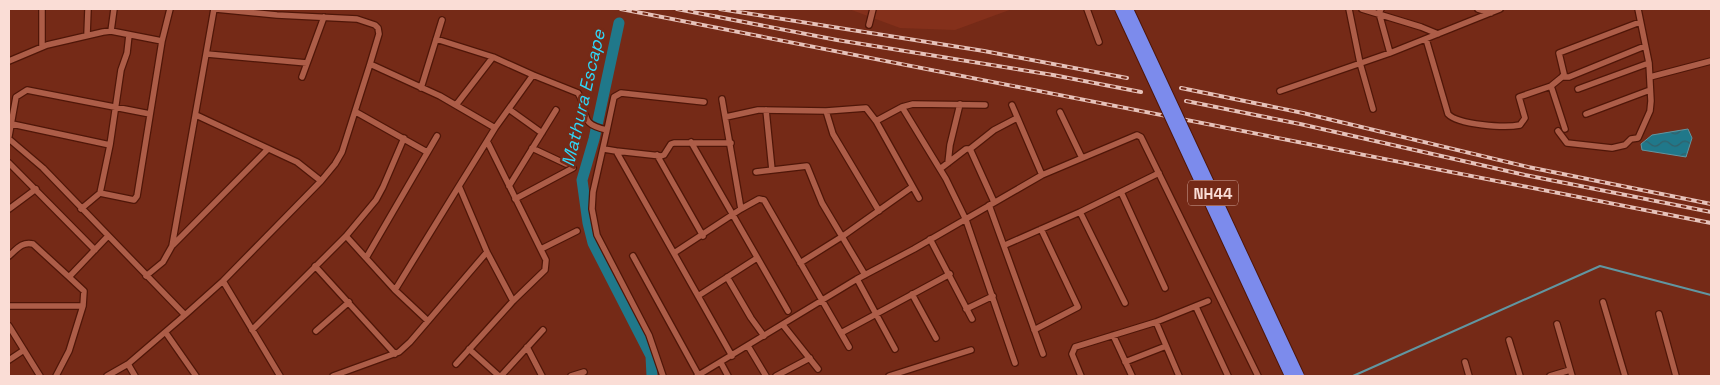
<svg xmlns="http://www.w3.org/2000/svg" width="1720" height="385" viewBox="0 0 1720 385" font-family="'Space Grotesk',sans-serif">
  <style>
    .built { fill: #84301b }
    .water { fill: url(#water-waves); stroke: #6196a1 }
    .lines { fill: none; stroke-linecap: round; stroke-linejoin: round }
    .stream { stroke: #6196a1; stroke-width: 2 }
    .river { stroke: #20788a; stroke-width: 11 }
    .street-casing { stroke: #4f1608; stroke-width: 8 }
    .street { stroke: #ad5d48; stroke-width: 5.5 }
    .rail-casing { stroke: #e6c2ba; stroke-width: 4 }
    .rail { stroke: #752a17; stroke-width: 2; stroke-dasharray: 5.5; stroke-linecap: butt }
    .highway-bridge-casing { stroke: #4f1608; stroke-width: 12; stroke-linecap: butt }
    .highway-bridge { stroke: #7c8bec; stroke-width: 10 }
    .labels { text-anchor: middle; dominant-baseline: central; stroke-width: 5; stroke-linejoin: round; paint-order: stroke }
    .shield { fill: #752a17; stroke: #d2a79d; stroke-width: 1 }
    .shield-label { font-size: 15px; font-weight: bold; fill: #faddd6 }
    .water-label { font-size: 18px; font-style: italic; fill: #2fd6f7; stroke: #752a17 }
  </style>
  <defs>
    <pattern id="water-waves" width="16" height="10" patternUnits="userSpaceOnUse" patternTransform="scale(1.25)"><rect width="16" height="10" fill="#20788a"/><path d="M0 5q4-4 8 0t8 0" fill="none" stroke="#336069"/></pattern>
  </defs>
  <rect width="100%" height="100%" fill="#752a17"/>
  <path class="built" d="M849 9H1012L955 30 900 28Z"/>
  <path class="water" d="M1688 129 1692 138 1686 157 1642 150 1641 144 1652 135Z"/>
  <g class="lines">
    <path class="stream" d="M1353 376 1600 266 1711 295"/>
    <path class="river" d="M619 23 594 139 582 180 588 223 593 243 651 356 652 376"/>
    <defs>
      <path id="street" d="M216 9 277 15 357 19 375 25 378 28 379 34 370 64
        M1087 9 1099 42
        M1349 9 1360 63 1373 109
        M1362 9 1421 27 1438 34
        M1381 9 1379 13 1390 53
        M1478 9 1491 13
        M869 25 873 9
        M111 31 114 9
        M87 35 88 9
        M436 39 493 57
        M1426 39 1448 114C1458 125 1505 128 1520 125L1525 118 1519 97 1551 86
        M42 47V9
        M207 54 307 63
        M9 61 47 45 103 32 111 31 162 41
        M302 77 324 17
        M1562 77H1569L1645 46
        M1650 77 1711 61
        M421 88 442 20
        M1578 89 1649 63
        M1280 91 1390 53 1500 9
        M722 99 741 209
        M456 105 493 57 533 75
        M1012 105 1042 175
        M902 107 913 104 985 105
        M510 110 542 133
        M766 110 772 170
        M826 111 833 134 879 211
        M356 112 427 152
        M1060 112 1082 158
        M1586 114 1650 90
        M196 115 297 162 321 181
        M726 117 758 110 826 111 866 108 876 121 919 198
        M876 121 902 107 946 179 966 220 1015 363
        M12 124 110 145
        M495 128 533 75 578 93C591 114 576 123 607 130L593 192 592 209 597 235 649 335 663 376
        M1565 129 1551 86 1562 77 1564 74 1559 53 1640 22
        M607 130 614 97 621 93 704 102
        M1558 131 1567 143 1612 148 1625 145 1631 139 1638 138 1650 111 1651 101 1649 63 1638 9
        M9 136 16 97 27 90 150 114
        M9 139 43 168 185 315 223 281 321 181 335 164 342 152 370 64 440 96 495 128 487 141 546 260 545 270 513 301 456 364
        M487 141 459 186 487 252 513 301
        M691 142 788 311
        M532 148 566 164
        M604 149 616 151 732 356
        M970 149 994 130 1017 118
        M616 151 661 156 664 155 671 144 674 143H731
        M657 155 703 236
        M9 163 95 250
        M948 163 950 145 960 104
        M940 169 966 149H970L994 202
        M756 172 807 166 822 203 865 275
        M509 186 556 110
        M1121 192 1165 288
        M100 193 134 200 137 196 162 41 170 9
        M515 199 573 168
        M989 205 1043 354
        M9 209 36 189
        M81 209 100 193 110 145 121 70 127 53 129 35
        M1080 212 1125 303
        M346 236 395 290 428 321
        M930 239 972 319
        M173 245 268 149
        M1005 245 1080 212 1159 173
        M541 249 577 231
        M674 253 741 209 759 199 764 200 849 347
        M9 256C16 250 22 241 33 244L69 277
        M633 256 699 376
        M366 258 437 136
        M800 263 843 236 912 187
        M315 266 395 354
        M146 276 163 262 172 246 214 9
        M727 277 751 318 764 336
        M857 279 895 349
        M223 281 280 376
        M395 290 459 186
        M912 294 936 338
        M698 296 757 258
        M1603 302 1625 376
        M9 306H83L84 291 69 277 108 236
        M1196 307 1228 376
        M966 309 993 296
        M1659 314 1676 376
        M1156 322 1179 376
        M1557 324 1572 376
        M783 325 818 369
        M9 326 40 376
        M252 330 346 236 376 200 383 187 404 138
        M1034 330 1078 307 1041 229
        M316 331 349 302
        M166 333 196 376
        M841 333 950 274
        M1113 335 1132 376
        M1509 340 1520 376
        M748 346 766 376
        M527 347 542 376
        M469 349 499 376
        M9 360 24 350
        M1125 362 1166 346
        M1465 362 1469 376
        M721 363 728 376
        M128 364 135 376
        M56 376 69 351 83 306
        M107 376 128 364 185 315
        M333 376 399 352 410 342 428 321 487 252
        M501 376 543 330
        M571 376 584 372
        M697 376 857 279 914 249 1042 175 1137 135 1141 137 1258 376
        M776 376 810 358
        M889 376 971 350
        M1081 376 1072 354 1075 347 1156 322 1208 301
        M1550 376 1570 370"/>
    </defs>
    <use href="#street" class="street-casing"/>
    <use href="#street" class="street"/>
    <defs>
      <path id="rail" d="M621 9 1711 223
        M677 9 837 40 1053 75 1141 92
        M720 9 984 51 1127 78
        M1181 88 1303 113 1528 167 1711 204
        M1186 101 1300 124 1525 175 1711 212"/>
    </defs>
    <use href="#rail" class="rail-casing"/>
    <use href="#rail" class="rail"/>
    <defs>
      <path id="highway-bridge" d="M1120 9 1290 376
        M1128 9 1299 376"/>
    </defs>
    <use href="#highway-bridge" class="highway-bridge-casing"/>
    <use href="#highway-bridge" class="highway-bridge"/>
  </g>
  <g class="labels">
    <rect class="shield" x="1188" y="180.5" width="50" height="25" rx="4"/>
    <g class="shield-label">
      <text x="1213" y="193">NH44</text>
    </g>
    <g class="water-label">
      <text transform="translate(583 98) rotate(-77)">Mathura Escape</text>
    </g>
  </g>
  <rect width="1720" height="385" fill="none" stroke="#faddd6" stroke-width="20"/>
</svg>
